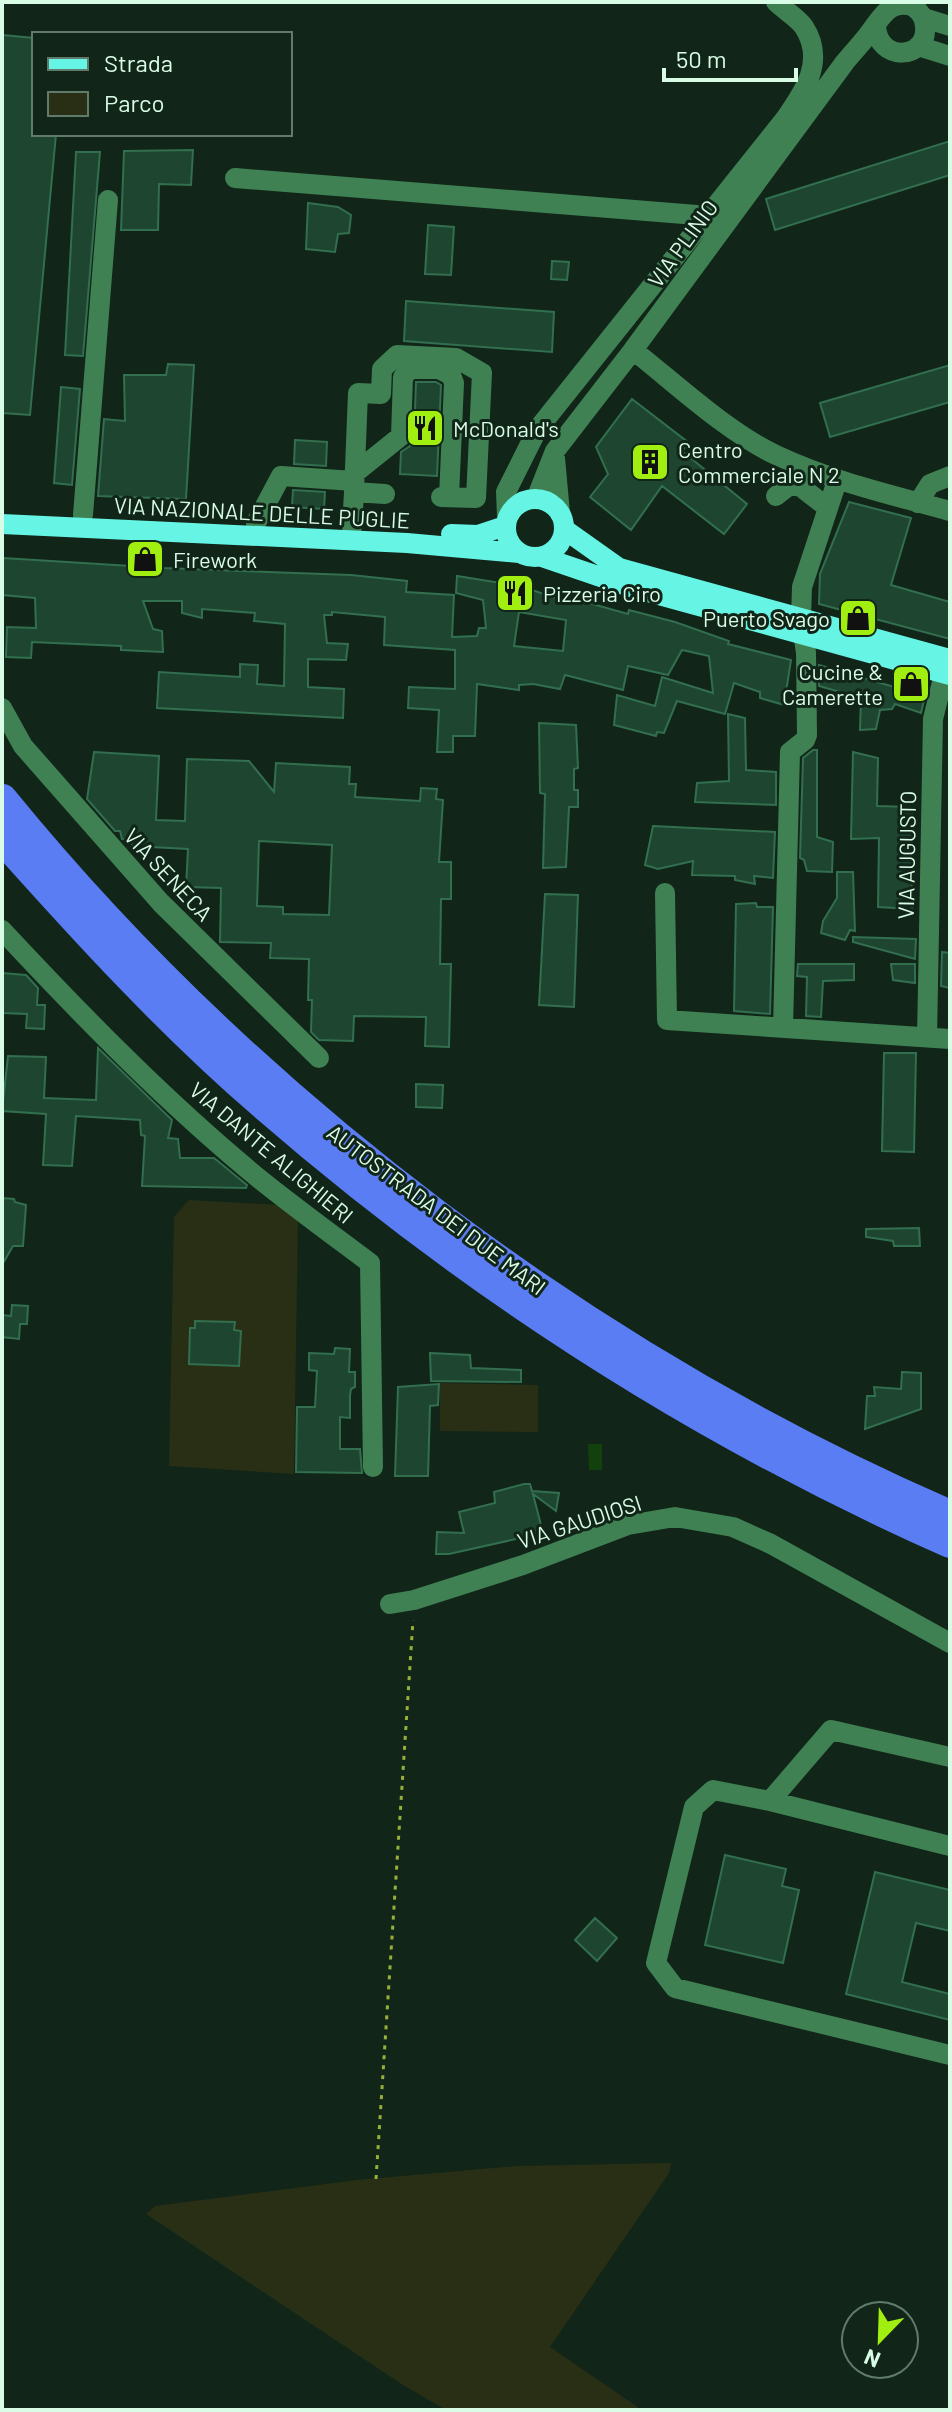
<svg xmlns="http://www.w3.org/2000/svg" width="952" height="2412" viewBox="0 0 952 2412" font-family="Barlow,sans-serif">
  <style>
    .green { fill: #292f14 }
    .water { fill: #13410e }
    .building { fill: #1e4530; stroke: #326f4e; stroke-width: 2; fill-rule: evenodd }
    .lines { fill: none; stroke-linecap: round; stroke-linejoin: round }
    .path { stroke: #99b038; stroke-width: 3; stroke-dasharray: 4 6; stroke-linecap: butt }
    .minor { stroke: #3f8152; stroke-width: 20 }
    .major { stroke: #66f5e4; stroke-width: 20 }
    .highway { stroke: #5b7df4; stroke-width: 32 }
    .labels { text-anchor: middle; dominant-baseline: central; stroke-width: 6; stroke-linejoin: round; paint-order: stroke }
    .street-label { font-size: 22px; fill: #d8fce5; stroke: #112519 }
    .poi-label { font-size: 22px; fill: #d8fce5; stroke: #112519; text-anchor: start }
  </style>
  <rect width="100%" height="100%" fill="#112519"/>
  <path class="green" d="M189 1200 280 1205 298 1218 294 1474 169 1466 174 1217Z
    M440 1383 538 1385V1432L440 1431Z
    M671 2163 669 2173 550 2347 642 2410H446L403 2385 146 2214 155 2206 357 2180 517 2166Z"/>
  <path class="water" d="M588 1444H602V1470H589Z"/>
  <path class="building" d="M2 35 34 38V134H56L30 415 2 413Z
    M950 141V175L775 230 766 199Z
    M193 150 191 185 159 184 158 230H121L124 151Z
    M76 152H100L83 356 65 355Z
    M308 203 338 207 351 215 349 233 338 234 335 252 306 249Z
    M428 225 454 227 451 275 425 274Z
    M552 261 569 262 567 280 551 279Z
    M406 301 554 312 552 352 404 341Z
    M168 364 194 365 186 499 98 496 104 419 125 421 124 375H166Z
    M950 365V402L830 437 820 403Z
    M416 382H436L441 385 437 476 400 474 401 452 410 446 414 437Z
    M61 387 80 389 72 485 54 483Z
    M632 399 689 443 682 451 747 504 724 534 662 486 631 530 590 497 608 474 596 447Z
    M295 440 327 442 326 466 294 464Z
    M293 490 325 492 324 509 292 507Z
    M849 502 911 518 891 585 950 602V639L819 604 820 574Z
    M3 558 163 568 351 575 407 581 406 592 454 595 452 637 477 636 479 628H486L483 600 456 593 457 576 520 586 568 602V597L628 614 629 610 675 622 729 641 728 644 791 660 784 705 760 698V692L734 683 725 714 677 701 664 733 657 732 656 736 614 725 617 695 655 706 662 677 713 693 709 656 682 650 668 675 628 666 623 690 565 675 560 689 533 684 519 685V690L477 684 475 736H453V752H437L439 710 408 708 409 687 455 689V650L384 645 385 617 332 612V615H324L327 643 348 644 346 660 308 659V687L344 689 343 718 157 708 159 672 240 677V664L258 665 257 684 284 686 285 624 254 621 255 613 202 609V618L182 613V601H143L153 629 162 631 163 652 121 650V646L32 642 31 658 6 657 7 627 36 628 35 598 2 595ZM519 612 566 620 563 651 514 646Z
    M819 665 925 696 921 713 895 704 892 709 880 710 876 729 860 730 861 698 819 686Z
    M728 714 745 718 746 770 776 772V805L695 802 697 783 729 781Z
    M539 723 576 725 578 768 574 769V790H578V807H569L566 867 543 868 545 794 540 793Z
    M813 750H817V837L833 842 832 872 807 871 804 860 800 858 803 758Z
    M94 752 159 756 156 820 185 821 187 759 249 761 274 792 276 763 350 767 349 784H356L355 797 420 801 421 788 437 789 436 799 443 800 439 862H451V899H441L440 964H451L449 1047 425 1046 426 1017 354 1016 353 1041 319 1040 311 1032 312 1000H308L309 959 270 958 271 943 220 942 221 888 186 887 188 849 132 846V840L122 839 120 831H115L87 799ZM259 841 332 845 329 915 283 914V907L257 906Z
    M853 752 878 758 877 806 912 807V909L878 907 879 838 851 839Z
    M653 826 775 832 773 878 754 876 755 884 735 880V876L692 875 693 861 658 869 645 865Z
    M837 872H853L855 931 850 930 845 940 821 933 823 921 837 898Z
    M545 894 578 895 574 1007 539 1005Z
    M756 903 757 907H773L770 1014 734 1011 736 904Z
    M853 937 916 939 915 959 853 942Z
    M942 952 950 953V988L941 986Z
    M798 964H854V980L823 981 821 1017 806 1016 807 977 797 976Z
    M891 964H915V983L893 980Z
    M2 973 26 975 38 988 37 1005H45L44 1029 26 1028 27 1014 2 1013Z
    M98 1048 172 1120 168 1138 178 1139 180 1158H214L247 1185 246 1188 142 1186 145 1136 141 1135 140 1120 76 1116 72 1166 43 1165 46 1114 2 1111 8 1056 46 1057 44 1098 96 1100Z
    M884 1053H916L914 1152 882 1151Z
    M416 1084 443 1085 442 1108 416 1107Z
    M2 1198 14 1199 15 1202 26 1205 23 1246H13L2 1265Z
    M919 1228 920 1246H894L893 1241 866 1237V1229Z
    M12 1305 28 1306 27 1324H20L19 1339 2 1337V1315L11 1316Z
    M195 1321 235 1322 234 1330 241 1331 239 1366 189 1364 190 1328H195Z
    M335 1348 350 1349 349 1372H355V1387L351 1389 350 1395V1418L340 1417V1449H360L362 1473 296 1472 297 1407H315L317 1371 309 1370V1353L334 1354Z
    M430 1353 470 1355 471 1368 521 1370V1382L431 1381Z
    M902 1372 921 1373V1409L865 1429 867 1396H875L874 1387 901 1389Z
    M439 1384 438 1405 430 1406 428 1476H395L398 1387Z
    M524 1484H530L532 1491 559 1493 556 1511 533 1494 543 1533 449 1554H436L437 1532 464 1533 459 1512 495 1503 494 1492Z
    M725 1855 786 1869 782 1886 799 1890 783 1963 705 1945Z
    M875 1872 950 1890V1931L916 1923 902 1982 950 1994V2020L846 1994Z
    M595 1918 617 1938 597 1961 575 1940Z"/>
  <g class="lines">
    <path class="path" d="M376 2179 413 1620"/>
    <path class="minor" d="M924 18 950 26
      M918 46 950 56
      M235 178 709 216
      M633 350C676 384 727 432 776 455 834 482 889 494 950 511
      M555 458 560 513
      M355 473 401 436 403 377 410 369H439L451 375 454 383 449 497
      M354 492 358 393 381 394 382 369 397 355 456 358 482 373 476 498 441 497
      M776 496 790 485 801 487 828 508
      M536 499 555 451 633 350 845 62C854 51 865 40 873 28 883 15 891 0 912 6 919 10 925 18 925 27 928 60 877 63 876 25
      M918 503 930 484 950 476
      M83 515 108 200
      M507 517 506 492 537 430 785 119C804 92 826 61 804 27 798 18 784 10 776 2
      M256 523 281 476 354 481
      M352 527 354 492 385 494
      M2 708 23 746 161 903 319 1058
      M665 893 667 1020 950 1039
      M2 930C84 1018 169 1105 262 1181 297 1209 334 1236 370 1263L373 1467
      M783 1028 790 752 805 740 807 735 806 653 801 618 802 587 837 481
      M927 1038 933 719 948 658
      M390 1604 414 1600 523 1565 628 1525 675 1517 733 1527 771 1544 950 1643
      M770 1801 831 1730 950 1757
      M950 1846 770 1801 713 1790 694 1807 656 1963 675 1988 950 2055"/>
    <path class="major" d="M506 528a29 29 0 1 1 58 0a29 29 0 1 1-58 0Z
      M2 524 407 543 519 553
      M564 529 619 568 950 659
      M451 534 478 535 505 526
      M542 557 630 587 950 675"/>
    <path class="highway" d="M2 800C250 1104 589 1360 950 1516
      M2 837C85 930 170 1023 264 1104 471 1284 700 1431 950 1542"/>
  </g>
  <defs>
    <symbol id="restaurant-square" viewBox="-11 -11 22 22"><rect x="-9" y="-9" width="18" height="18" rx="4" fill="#a0ef11" stroke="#112519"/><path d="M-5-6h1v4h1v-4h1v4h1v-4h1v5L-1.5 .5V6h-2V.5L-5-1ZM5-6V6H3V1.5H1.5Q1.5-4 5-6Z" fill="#111"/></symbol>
    <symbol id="building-square" viewBox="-11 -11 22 22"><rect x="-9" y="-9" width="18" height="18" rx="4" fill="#a0ef11" stroke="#112519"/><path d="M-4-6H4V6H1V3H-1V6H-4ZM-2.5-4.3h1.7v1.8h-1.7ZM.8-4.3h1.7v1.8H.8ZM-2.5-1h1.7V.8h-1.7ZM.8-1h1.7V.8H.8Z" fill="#111"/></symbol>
    <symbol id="shop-square" viewBox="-11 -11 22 22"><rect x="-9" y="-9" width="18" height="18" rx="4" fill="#a0ef11" stroke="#112519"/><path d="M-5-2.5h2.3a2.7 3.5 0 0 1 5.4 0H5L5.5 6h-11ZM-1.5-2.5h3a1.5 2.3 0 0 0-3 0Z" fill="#111"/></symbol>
  </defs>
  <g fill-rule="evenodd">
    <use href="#restaurant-square" x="403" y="406" width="44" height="44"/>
    <use href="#building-square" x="628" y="440" width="44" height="44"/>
    <use href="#shop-square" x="123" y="537" width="44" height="44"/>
    <use href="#restaurant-square" x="493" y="571" width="44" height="44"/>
    <use href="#shop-square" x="836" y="596" width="44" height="44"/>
    <use href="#shop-square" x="889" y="662" width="44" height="44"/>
  </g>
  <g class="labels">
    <g class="street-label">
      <text transform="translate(682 243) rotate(-54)">VIA PLINIO</text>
      <text transform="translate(262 512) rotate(3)">VIA NAZIONALE DELLE PUGLIE</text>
      <text transform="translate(906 855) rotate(-89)">VIA AUGUSTO</text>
      <text transform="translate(169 874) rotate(47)">VIA SENECA</text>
      <text transform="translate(272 1152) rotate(40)">VIA DANTE ALIGHIERI</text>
      <text transform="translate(437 1209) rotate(37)">AUTOSTRADA DEI DUE MARI</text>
      <text transform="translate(579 1521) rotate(-18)">VIA GAUDIOSI</text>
    </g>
    <g class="poi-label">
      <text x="453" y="428">McDonald's</text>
      <text x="678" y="449">Centro<tspan x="678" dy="25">Commerciale N 2</tspan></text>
      <text x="173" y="559">Firework</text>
      <text x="543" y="593">Pizzeria Ciro</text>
      <text x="830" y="618" text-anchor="end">Puerto Svago</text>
      <text x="883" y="671" text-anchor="end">Cucine &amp;<tspan x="883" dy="25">Camerette</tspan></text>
    </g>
  </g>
  <rect width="952" height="2412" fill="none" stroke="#d8fce5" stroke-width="8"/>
  <rect x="32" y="32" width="260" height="104" fill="#112519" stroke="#617b6b" stroke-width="2"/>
  <rect x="48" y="58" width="40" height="12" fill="#66f5e4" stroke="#617b6b" stroke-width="2"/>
  <text x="104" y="72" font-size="24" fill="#d8fce5">Strada</text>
  <rect x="48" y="92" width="40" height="24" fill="#292f14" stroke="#617b6b" stroke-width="2"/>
  <text x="104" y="112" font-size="24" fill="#d8fce5">Parco</text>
  <g transform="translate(880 2340) rotate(203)"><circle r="38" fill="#112519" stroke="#617b6b" stroke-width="2"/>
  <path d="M0-6L14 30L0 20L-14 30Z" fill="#a0ef11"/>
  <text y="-12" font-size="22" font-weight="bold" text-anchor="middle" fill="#d8fce5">N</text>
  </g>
  <path d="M664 68v12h132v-12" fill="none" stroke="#d8fce5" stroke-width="4"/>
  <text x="676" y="68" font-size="24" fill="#d8fce5" stroke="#112519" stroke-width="6" paint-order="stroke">50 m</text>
</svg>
